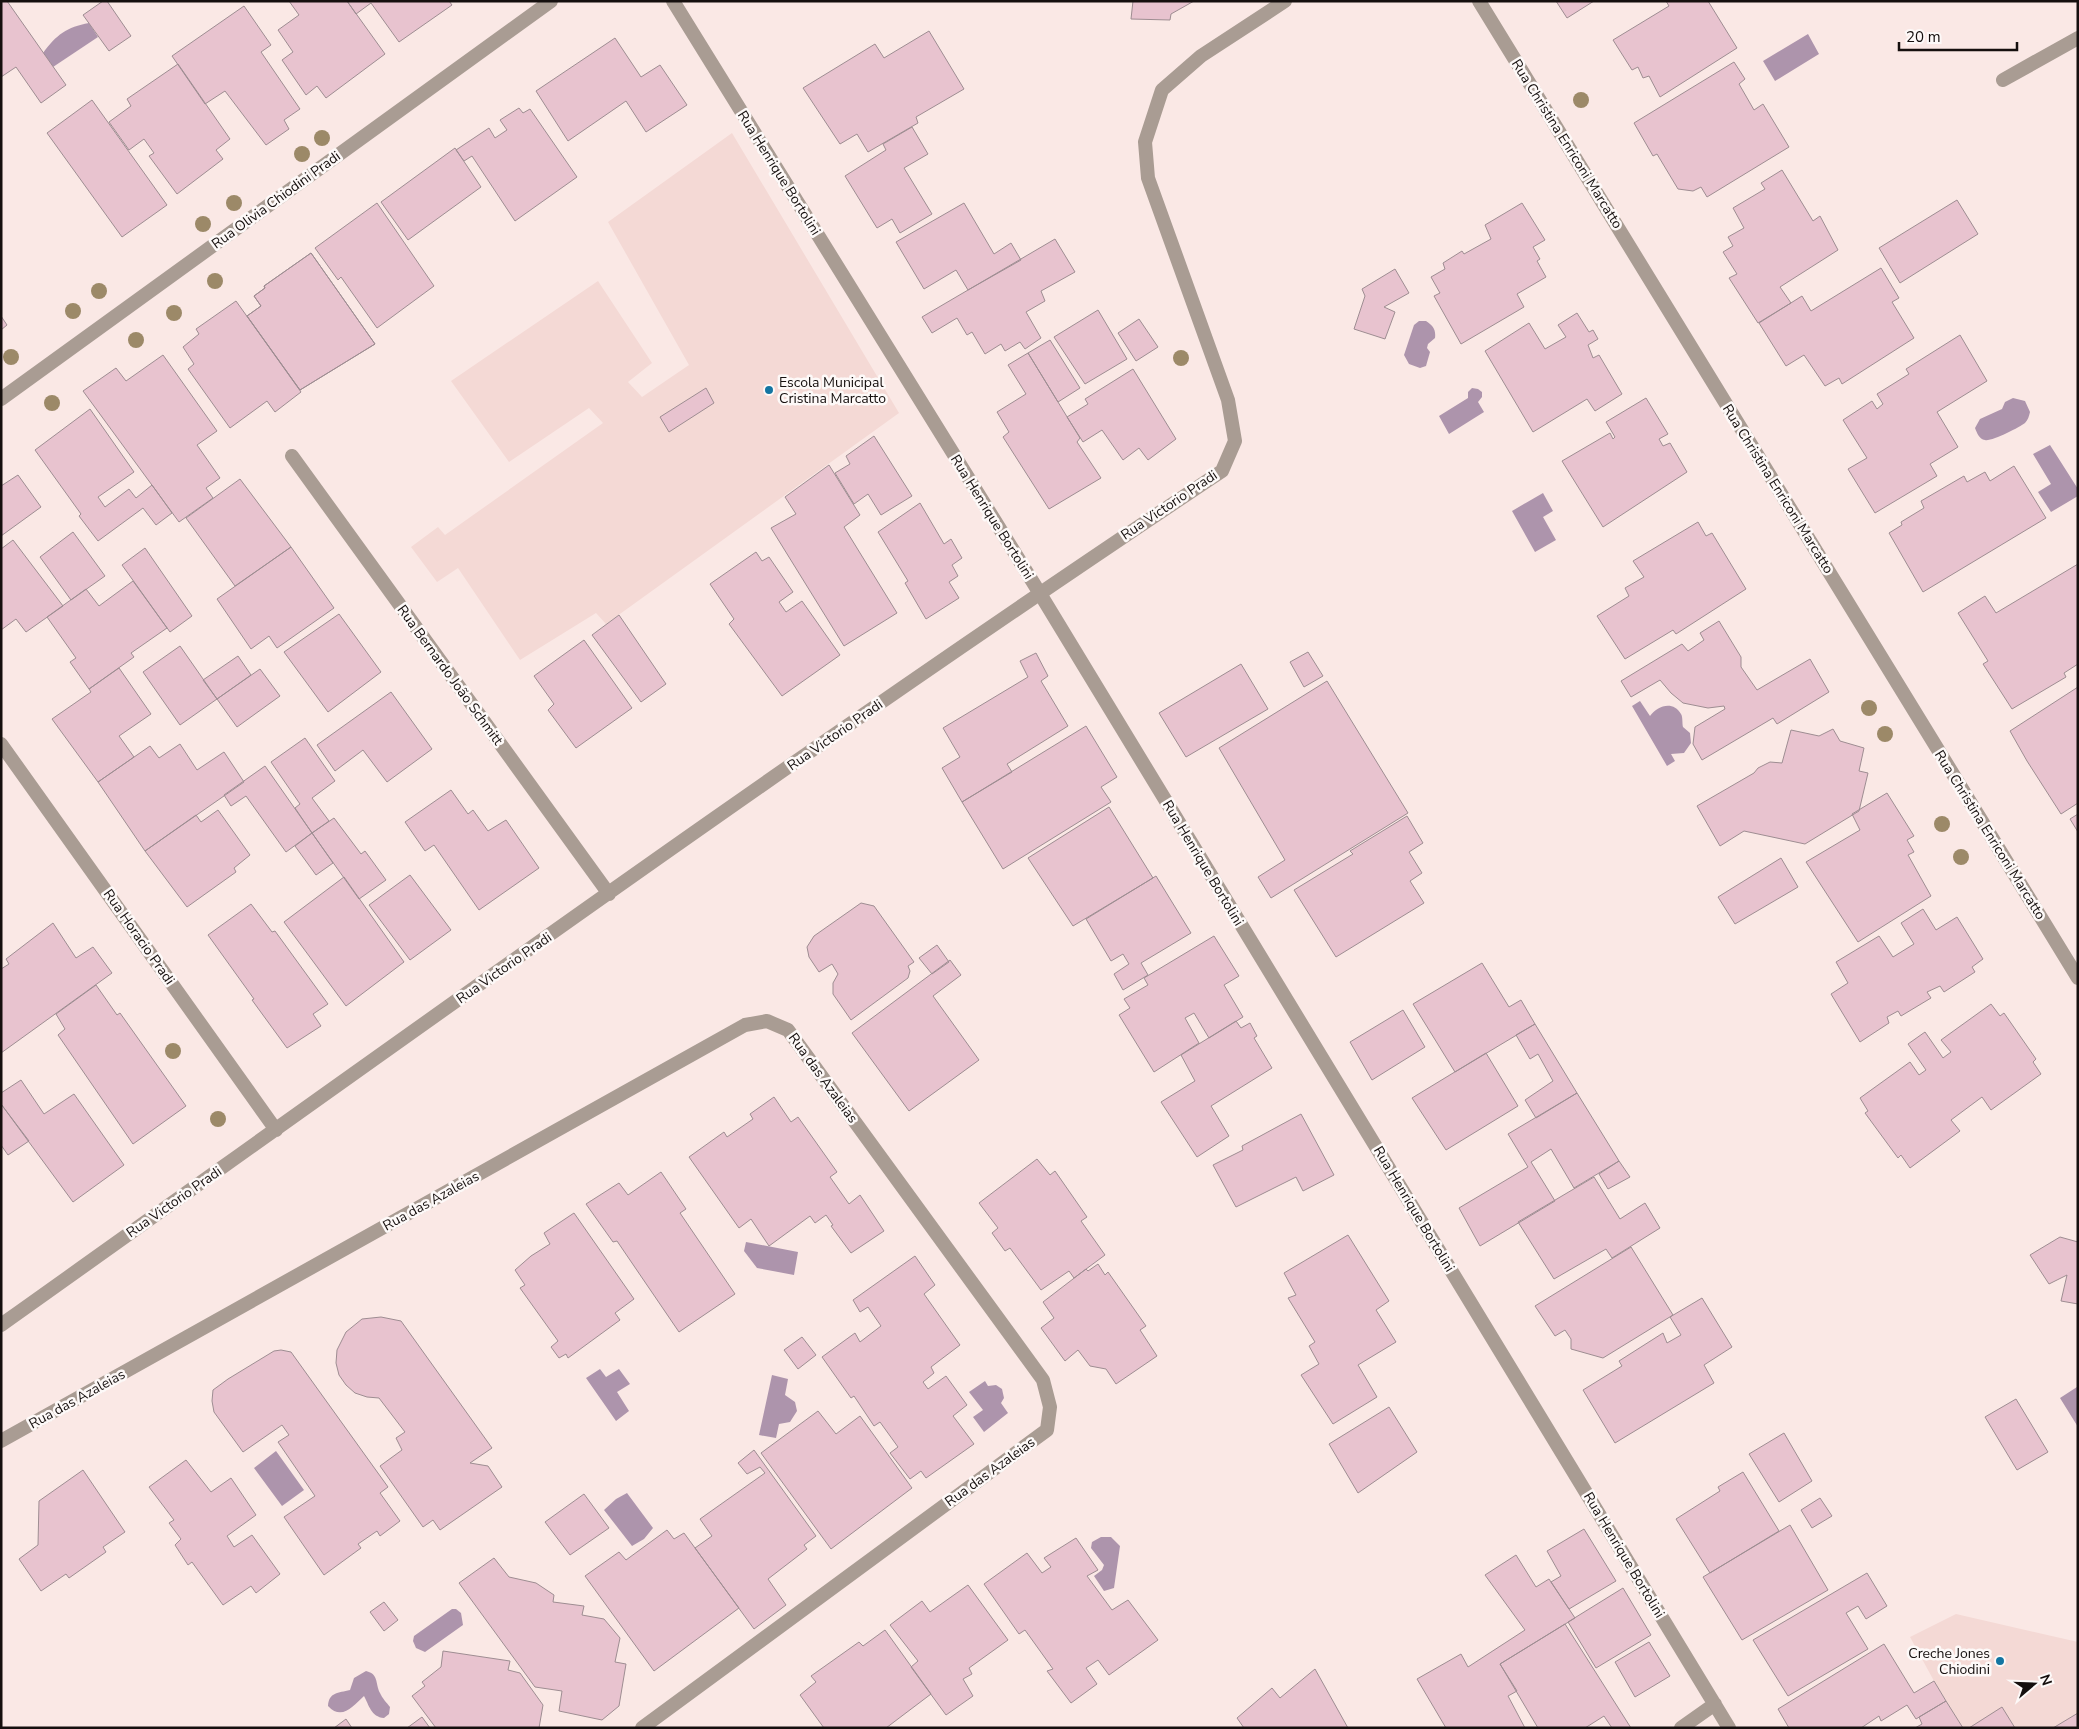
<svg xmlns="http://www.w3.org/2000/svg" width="2079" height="1729" viewBox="0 0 2079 1729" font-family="'Nunito Sans',sans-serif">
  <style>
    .built { fill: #f4d9d5 }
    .water { fill: #ad94ac }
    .building { fill: #e8c3cf; stroke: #9e8d92 }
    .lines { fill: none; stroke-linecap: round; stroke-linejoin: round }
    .service { stroke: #a99c93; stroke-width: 14 }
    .minor { stroke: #a99c93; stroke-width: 14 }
    .tree { fill: #9c8968 }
    .poi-dot { fill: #1375a2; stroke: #fdf9f8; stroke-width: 2 }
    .labels { text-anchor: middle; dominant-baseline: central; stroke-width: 5; stroke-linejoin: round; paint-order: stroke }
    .street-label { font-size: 14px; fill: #150f0e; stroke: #fdf9f8 }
    .poi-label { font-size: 14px; fill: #150f0e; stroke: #fdf9f8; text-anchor: start }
  </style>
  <rect width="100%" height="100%" fill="#fae8e5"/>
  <path class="built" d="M732 133 899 413 606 624 596 613 520 660 458 568 437 582 411 547 438 527 445 535 603 423 589 408 509 462 451 381 598 281 652 363 628 382 642 397 689 365 608 222Z
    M1956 1614 2078 1642V1728H1963L1934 1681 1910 1637Z"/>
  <path class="water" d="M89 23 98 37 53 67 43 53C56 35 67 27 89 23Z
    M1808 34 1819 54 1775 81 1763 61Z
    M1419 321H1426C1433 326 1436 329 1435 338L1428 344 1427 348 1430 352 1426 366 1420 368 1409 364 1404 355 1414 325Z
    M1472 388 1478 389 1482 392V397L1478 402 1484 412 1449 434 1439 416 1468 398V392Z
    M2013 398 2025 401 2030 412C2029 416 2028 420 2025 423 2020 427 1991 442 1985 440 1979 439 1977 433 1975 428L1980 419 2002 409 2005 402Z
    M2050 445 2078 489V496L2051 512 2038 492 2051 484 2033 454Z
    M1543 493 1553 511 1543 517 1556 540 1535 552 1512 511Z
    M1640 701 1650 716C1657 706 1673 700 1681 714 1683 717 1682 723 1683 727L1690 733 1691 743 1684 753 1671 754 1675 761 1667 766 1632 706Z
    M746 1242 798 1252 794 1275 757 1268 744 1251Z
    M600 1369 606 1377 619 1369 630 1384 617 1392 629 1411 616 1421 586 1378Z
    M772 1375 788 1379 785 1395 795 1402 797 1411 790 1422 779 1424 776 1438 759 1435Z
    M985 1381 988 1386 996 1385 1002 1389 1004 1398 1001 1403 1008 1413 984 1432 973 1417 983 1410 969 1392Z
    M2077 1387 2078 1388V1427L2060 1398Z
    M276 1451 304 1490 282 1506 254 1468Z
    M627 1493 653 1528 644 1539 632 1546 604 1510 616 1499Z
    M1101 1537H1111L1120 1546 1114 1588 1104 1591 1094 1576 1102 1570 1104 1565 1091 1548 1092 1542Z
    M452 1609H456L461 1613 463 1625 425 1652 416 1648 413 1641 414 1636Z
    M366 1671C379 1674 375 1683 380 1693 382 1698 387 1703 390 1707L389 1714 384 1718C371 1717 369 1705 364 1696 353 1706 342 1721 328 1706 329 1692 338 1693 350 1690L354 1678Z"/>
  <path class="building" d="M1 1H7L66 85 41 103 16 67 1 77Z
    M103 1H107L131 36 109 51 83 15Z
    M289 1H347L385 54 326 98 317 86 306 95 282 60 293 52 278 30 299 15Z
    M347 1H449L452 5 399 42 371 3 356 14Z
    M1133 1H1194L1171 14 1170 20 1131 19Z
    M1556 1H1594L1567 18Z
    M1666 1H1708L1737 48 1660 97 1649 76 1643 78 1638 67 1632 70 1613 40 1669 6Z
    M244 6 271 45 261 52 300 109 284 120 289 129 266 145 225 91 205 104 172 56Z
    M929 31 964 89 916 117 918 123 868 152 857 134 840 144 803 88 875 44 884 58Z
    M615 38 641 77 660 65 687 105 646 132 626 101 568 141 536 91Z
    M1734 62 1745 79 1739 84 1754 110 1763 104 1789 147 1707 197 1701 187 1693 191 1678 189 1657 154 1653 156 1634 123Z
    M178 64 230 139 216 150 223 159 177 194 149 156 154 153 144 139 129 150 109 122 131 106 127 99Z
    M92 100 167 205 122 237 47 133Z
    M519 108 523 113 530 109 577 177 515 221 472 156 464 161 456 150 489 128 495 138 507 130 500 120Z
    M912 127 928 154 904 168 932 214 900 233 892 219 877 228 845 176 886 150 883 144Z
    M455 148 481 187 408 240 381 202Z
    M1782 170 1813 221 1820 216 1838 250 1780 287 1791 303 1758 323 1729 278 1737 274 1723 252 1733 246 1728 237 1744 228 1733 208 1765 189 1761 183Z
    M1957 200 1978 234 1900 283 1879 248Z
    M377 203 434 286 377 328 341 277 338 280 315 248Z
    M964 203 994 254 1011 243 1021 260 968 290 956 270 924 289 896 242Z
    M1522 203 1545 240 1533 247 1540 259 1537 261 1546 277 1517 294 1524 307 1461 344 1434 296 1440 293 1431 277 1445 269 1443 263 1462 251 1464 254 1491 239 1485 225Z
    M1055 239 1075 272 1041 291 1045 301 1026 312 1041 338 1025 349 1020 342 1005 351 1001 344 985 354 972 332 967 335 957 318 932 333 922 317Z
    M311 253 375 344 300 390 247 316 261 306 254 296 265 288 264 286Z
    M311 253 375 344 300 390 247 316 261 306 254 296 265 288 264 286Z
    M1881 268 1899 298 1892 302 1914 338 1842 384 1839 378 1825 386 1804 355 1786 366 1759 323 1802 296 1811 311Z
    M1395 269 1409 293 1384 307 1395 312 1385 339 1354 329 1365 296 1362 289Z
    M236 301 301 392 275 412 267 401 230 428 188 369 194 364 183 347 199 334 196 329Z
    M1098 310 1127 359 1085 384 1054 337Z
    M1577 313 1589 332 1593 330 1598 339 1588 345 1593 358 1599 355 1622 394 1595 411 1587 399 1533 432 1485 351 1529 323 1545 349 1566 337 1558 325Z
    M1 316 7 325 1 330Z
    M1139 319 1158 347 1136 361 1118 333Z
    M1960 335 1987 381 1937 412 1958 447 1930 464 1937 476 1875 513 1848 469 1867 458 1843 420 1872 401 1877 409 1883 404 1877 394 1909 374 1906 369Z
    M1050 340 1080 388 1058 402 1028 353Z
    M1028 353 1080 438 1077 442 1101 478 1049 509 1003 437 1009 432 997 412 1026 394 1008 365Z
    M163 355 217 431 197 445 220 478 206 488 213 498 179 522 83 391 116 368 126 381Z
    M1133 369 1176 439 1148 460 1139 448 1123 460 1102 430 1083 442 1067 417 1088 404 1085 399Z
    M706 388 714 403 669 432 660 417Z
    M1646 398 1668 434 1659 439 1663 446 1670 443 1687 472 1603 527 1562 461 1610 433 1613 439 1615 437 1606 422Z
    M90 409 134 472 98 497 105 507 129 489 136 498 152 485 172 513 156 525 143 508 98 541 79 516 81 514 35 450Z
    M874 436 912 496 881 515 868 494 854 504 835 473 850 464 846 456Z
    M829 465 860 515 844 527 897 613 844 646 771 528 796 514 785 497Z
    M2014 466 2046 518 1923 592 1889 533 1902 525 1901 522 1924 508 1921 501 1964 476 1967 482 1985 472 1990 481Z
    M18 475 41 507 1 536V486Z
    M240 479 291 547 235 586 186 518Z
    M920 503 944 544 951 539 962 558 952 565 958 576 949 582 959 598 926 619 905 583 908 581 878 532Z
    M1698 522 1706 536 1712 533 1746 589 1676 634 1673 630 1625 659 1597 616 1629 596 1625 588 1644 577 1633 561Z
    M73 532 105 576 71 600 40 557Z
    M13 540 63 606 26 632 16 619 1 630V549Z
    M291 547 334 608 277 648 269 636 251 649 217 599Z
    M145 548 192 616 170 632 122 565Z
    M756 552 762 561 769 557 793 592 779 602 786 612 802 601 840 655 782 696 729 624 734 619 710 584Z
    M2078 564V664L2064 673 2066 677 2012 709 1983 664 1988 661 1958 613 1985 596 1996 613Z
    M133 581 167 628 131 653 134 657 89 689 70 662 76 658 47 617 86 589 99 606Z
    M339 614 381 672 328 712 284 652Z
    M619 615 666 684 641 702 592 635Z
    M1719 621 1741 657V667L1757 690 1810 659 1829 692 1777 724 1773 718 1702 760 1693 744 1695 727 1725 709 1724 706 1708 708 1683 703 1671 693 1660 680 1631 697 1621 681 1682 644 1688 651 1704 640 1700 633Z
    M584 640 632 708 576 748 548 710 554 704 534 676Z
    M180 646 217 699 180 725 143 672Z
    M1308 652 1323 676 1304 687 1290 662Z
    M1036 653 1048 676 1041 681 1068 726 1007 764 1012 772 962 802 942 768 960 757 943 728 1028 677 1020 661Z
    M238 656 251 675 217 699 203 680Z
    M1241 664 1268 709 1186 757 1159 713Z
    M119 668 151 714 119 736 134 757 98 782 52 719 91 692 89 689Z
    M260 669 280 696 237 727 217 699Z
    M1327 681 1408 813 1271 898 1258 877 1285 860 1219 748Z
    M2078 687V803L2061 814 2027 761 2010 731Z
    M391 692 432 749 387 782 363 750 335 771 317 745Z
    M1086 726 1117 777 1101 787 1111 802 1003 869 962 802Z
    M1833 729 1840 741 1864 748 1859 771 1868 773 1859 811 1805 844 1744 831 1720 846 1697 806 1754 773 1758 768 1770 762 1782 763 1791 730 1819 736Z
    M305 738 335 781 312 798 329 821 312 833 295 808 300 804 271 762Z
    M180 744 197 770 224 752 244 782 145 851 98 782 150 746 159 758Z
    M265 766 312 833 286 852 246 796 231 806 224 795Z
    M451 790 468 814 473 810 488 831 506 820 539 868 479 910 434 845 425 851 405 822Z
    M1887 793 1914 836 1907 840 1914 852 1908 855 1931 896 1858 942 1806 862 1860 830 1852 814Z
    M1109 807 1153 878 1073 926 1028 858Z
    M218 810 250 855 234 868 236 872 187 907 145 851 196 815 201 822Z
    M2078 814V832L2070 819Z
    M1407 816 1423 843 1409 852 1422 873 1410 881 1424 903 1336 957 1294 890 1353 854 1350 851Z
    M334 818 361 854 365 851 386 880 359 899 312 833Z
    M312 833 333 863 316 875 295 846Z
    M1781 858 1798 887 1735 924 1718 897Z
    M410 875 451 930 410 960 369 905Z
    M1156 876 1191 933 1141 963 1148 975 1123 990 1114 974 1129 964 1123 954 1111 961 1086 919Z
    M344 877 404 962 346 1006 284 922Z
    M861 903 874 906 914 962 908 966 910 971 908 978 851 1020 833 994V983L838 974 832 964 819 972 809 957 807 947 814 936Z
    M251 904 272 932 275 931 328 1004 313 1014 321 1026 287 1048 252 1000 254 999 208 935Z
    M1923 909 1936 930 1957 917 1983 959 1972 967 1975 972 1944 992 1940 986 1927 992 1931 998 1901 1016 1898 1011 1887 1017 1889 1023 1860 1042 1831 994 1848 983 1836 962 1879 936 1893 957 1914 944 1901 923Z
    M53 923 76 958 93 947 112 973 1 1053V969L9 964 6 959Z
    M1214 936 1239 976 1224 985 1243 1017 1209 1038 1194 1013 1185 1018 1199 1043 1154 1072 1119 1015 1130 1008 1124 999 1148 985 1144 978Z
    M937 945 949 962 932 974 919 958Z
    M950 960 961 975 933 996 979 1060 909 1111 852 1033Z
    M1482 963 1509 1007 1521 1000 1535 1024 1455 1072 1413 1004Z
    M96 985 117 1015 120 1013 186 1106 133 1144 58 1035 65 1029 56 1014Z
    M1991 1004 2000 1016 2004 1013 2036 1059 2033 1062 2041 1074 1991 1110 1982 1097 1951 1120 1960 1131 1910 1168 1901 1155 1898 1158 1865 1113 1868 1111 1860 1098 1910 1062 1919 1075 1926 1070 1908 1044 1925 1032 1943 1058 1951 1052 1941 1040Z
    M1403 1010 1425 1047 1372 1080 1350 1042Z
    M1236 1021 1241 1028 1250 1023 1257 1036 1254 1038 1272 1068 1211 1106 1229 1136 1197 1157 1161 1102 1195 1081 1181 1055Z
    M1535 1024 1577 1093 1536 1118 1525 1100 1553 1081 1538 1054 1530 1059 1516 1035Z
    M1486 1053 1518 1106 1446 1150 1412 1098Z
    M21 1080 44 1114 74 1094 124 1165 73 1202 1 1104V1093Z
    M1577 1093 1619 1161 1574 1188 1551 1149 1531 1162 1555 1201 1480 1246 1459 1208 1528 1167 1508 1134Z
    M774 1097 791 1122 798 1117 837 1172 830 1177 849 1204 860 1195 884 1231 851 1253 831 1226 833 1225 826 1215 815 1223 810 1216 769 1246 751 1219 739 1228 689 1157 724 1132 727 1137 753 1119 750 1114Z
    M1 1104 29 1141 8 1155 1 1145Z
    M1301 1114 1334 1175 1303 1191 1296 1177 1236 1207 1213 1165 1243 1150 1242 1146Z
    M1037 1159 1050 1175 1055 1171 1087 1217 1081 1221 1105 1255 1074 1278 1069 1271 1041 1290 1010 1248 1005 1251 992 1233 998 1228 979 1203Z
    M1619 1161 1630 1177 1608 1189 1599 1174Z
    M661 1172 686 1209 680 1213 735 1294 679 1332 617 1241 613 1242 586 1204 619 1183 628 1195Z
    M1594 1177 1620 1219 1645 1203 1660 1228 1612 1258 1606 1249 1554 1279 1518 1222Z
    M574 1213 634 1299 615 1313 620 1320 568 1358 566 1354 559 1358 551 1347 558 1341 520 1288 525 1285 515 1270 531 1256 550 1244 544 1233Z
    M1348 1235 1389 1301 1376 1310 1396 1342 1358 1365 1377 1397 1333 1424 1301 1375 1319 1364 1309 1346 1315 1342 1288 1298 1296 1295 1284 1273Z
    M2060 1237 2078 1242V1304L2061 1301 2067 1275 2049 1284 2030 1255Z
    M1631 1247 1673 1315 1603 1358 1571 1349V1339L1565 1330 1555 1336 1535 1306Z
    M915 1256 935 1285 924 1294 960 1345 931 1367 934 1373 923 1382 928 1389 946 1376 967 1405 953 1416 974 1444 926 1478 921 1471 910 1479 890 1453 898 1447 880 1422 874 1426 854 1396 851 1398 822 1357 855 1333 860 1342 881 1326 868 1307 860 1312 853 1300Z
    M1098 1264 1105 1275 1108 1272 1146 1326 1140 1330 1157 1356 1116 1384 1106 1369 1090 1366 1078 1350 1065 1361 1041 1328 1054 1318 1043 1302 1086 1269 1088 1271Z
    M1702 1298 1732 1347 1704 1365 1714 1383 1615 1443 1583 1390 1622 1366 1619 1361 1663 1333 1667 1343 1681 1335 1670 1317Z
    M381 1317 401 1321 492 1448 470 1463 488 1466 502 1487 440 1530 433 1520 423 1527 380 1466 402 1450 396 1438 405 1432 379 1398 367 1397 355 1393 346 1385 339 1375 336 1363 337 1350 346 1332 362 1319Z
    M802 1337 816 1355 798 1369 784 1350Z
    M281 1350 291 1352 388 1487 380 1493 400 1521 380 1536 377 1531 358 1544 361 1548 324 1575 284 1517 315 1496 278 1442 289 1435 282 1425 243 1452 214 1412 212 1401 213 1390 228 1379 274 1351Z
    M2016 1399 2048 1452 2017 1470 1985 1417Z
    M1389 1407 1417 1452 1358 1493 1329 1444Z
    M818 1411 836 1434 860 1416 912 1488 831 1549 761 1453Z
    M1784 1433 1812 1481 1779 1502 1749 1454Z
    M754 1450 816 1536 804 1545 807 1549 768 1579 786 1605 754 1629 695 1548 712 1536 700 1519 765 1473 760 1467 747 1474 738 1463Z
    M186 1460 211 1492 231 1478 256 1515 227 1536 234 1547 252 1535 280 1574 256 1593 251 1586 223 1605 192 1562 188 1565 175 1545 181 1539 169 1523 174 1520 149 1487Z
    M83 1470 125 1532 103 1547 106 1552 69 1578 66 1574 41 1591 19 1559 38 1545 39 1501Z
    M1743 1472 1779 1531 1710 1573 1676 1519 1720 1491 1718 1487Z
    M584 1494 609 1528 570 1555 545 1522Z
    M1820 1498 1832 1516 1812 1528 1801 1510Z
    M1790 1525 1828 1590 1742 1640 1703 1577Z
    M1584 1529 1616 1581 1569 1609 1551 1582 1561 1576 1547 1551Z
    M667 1530 674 1539 684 1533 739 1608 654 1671 585 1576 619 1552 626 1560Z
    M1076 1538 1098 1570 1087 1576 1112 1610 1128 1600 1158 1640 1109 1675 1098 1660 1086 1668 1097 1684 1071 1703 1047 1671 1053 1669 1025 1630 1019 1634 984 1584 1027 1553 1042 1573 1051 1567 1044 1558Z
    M1516 1555 1536 1587 1549 1579 1575 1618 1500 1664 1517 1691 1508 1696 1525 1728H1446L1417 1679 1461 1654 1468 1667 1525 1630 1485 1575Z
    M494 1558 509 1577 536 1583 554 1595 553 1602 584 1606 582 1615 604 1619 620 1638 615 1662 626 1664 619 1706 602 1720 559 1711 562 1691 535 1687 459 1583Z
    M1867 1573 1887 1606 1866 1619 1858 1606 1846 1613 1868 1649 1788 1696 1753 1640Z
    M968 1585 1008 1640 969 1668 972 1674 963 1679 973 1696 946 1715 911 1667 918 1661 890 1625 922 1601 930 1612Z
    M1623 1588 1651 1635 1596 1668 1568 1622Z
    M384 1602 398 1620 384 1631 370 1612Z
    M1565 1624 1631 1728H1612L1604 1716 1585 1728H1538L1500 1664Z
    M885 1630 931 1694 886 1728H824L800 1695 816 1682 811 1676 859 1642 863 1646Z
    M1649 1642 1670 1676 1635 1697 1615 1662Z
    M1884 1644 1914 1693 1934 1681 1946 1701 1916 1719 1907 1705 1881 1721 1879 1716 1861 1728H1789L1778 1709Z
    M443 1651 510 1661 508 1670 520 1673 543 1705 539 1728H436L412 1696 425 1686 422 1682 441 1667Z
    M1315 1669 1348 1728H1244L1237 1718 1272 1688 1280 1698Z
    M1946 1701 1963 1728H1915L1922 1724 1919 1717Z
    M2002 1707 2015 1728H1969Z
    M2078 1713V1728H2053Z
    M422 1717 430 1728H407Z
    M346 1719 352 1728H334Z"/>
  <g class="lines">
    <path class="service" d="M2003 80 2078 38"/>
    <path class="minor" d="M673 1 1039 592 1729 1728
      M1479 1 2078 978
      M1 399 551 1
      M292 456 609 894
      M1 744 276 1130
      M1 1325C406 1037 808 746 1222 471L1235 441 1228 400 1148 178 1145 142 1162 90 1201 56 1285 1
      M1 1441 745 1025 767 1021 788 1030 1043 1380 1050 1407 1047 1430 642 1728
      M1681 1728 1715 1704"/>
  </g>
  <g class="tree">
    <circle cx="1581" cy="100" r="8"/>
    <circle cx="322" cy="138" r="8"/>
    <circle cx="302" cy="154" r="8"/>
    <circle cx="234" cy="203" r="8"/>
    <circle cx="203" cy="224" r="8"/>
    <circle cx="215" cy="281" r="8"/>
    <circle cx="99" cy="291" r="8"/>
    <circle cx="73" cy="311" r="8"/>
    <circle cx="174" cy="313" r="8"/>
    <circle cx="136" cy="340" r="8"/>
    <circle cx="11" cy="357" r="8"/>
    <circle cx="1181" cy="358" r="8"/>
    <circle cx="52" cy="403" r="8"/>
    <circle cx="1869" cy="708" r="8"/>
    <circle cx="1885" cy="734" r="8"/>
    <circle cx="1942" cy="824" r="8"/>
    <circle cx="1961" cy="857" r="8"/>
    <circle cx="173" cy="1051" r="8"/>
    <circle cx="218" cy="1119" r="8"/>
  </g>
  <g class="poi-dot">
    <circle cx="769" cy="390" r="5"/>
    <circle cx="2000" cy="1661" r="5"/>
  </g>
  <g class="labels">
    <g class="street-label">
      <text transform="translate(1567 144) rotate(58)">Rua Christina Enriconi Marcatto</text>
      <text transform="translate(779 173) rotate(58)">Rua Henrique Bortolini</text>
      <text transform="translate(276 200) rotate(-36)">Rua Olivia Chiodini Pradi</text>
      <text transform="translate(1778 489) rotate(58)">Rua Christina Enriconi Marcatto</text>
      <text transform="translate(1169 505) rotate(-34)">Rua Victorio Pradi</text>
      <text transform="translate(992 517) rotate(58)">Rua Henrique Bortolini</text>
      <text transform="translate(450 675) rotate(54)">Rua Bernardo João Schmitt</text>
      <text transform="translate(835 735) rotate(-35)">Rua Victorio Pradi</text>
      <text transform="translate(1990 835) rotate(58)">Rua Christina Enriconi Marcatto</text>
      <text transform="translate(1203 863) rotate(59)">Rua Henrique Bortolini</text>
      <text transform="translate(139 937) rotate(55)">Rua Horacio Pradi</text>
      <text transform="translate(504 968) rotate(-35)">Rua Victorio Pradi</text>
      <text transform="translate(823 1078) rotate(54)">Rua das Azaleias</text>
      <text transform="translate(431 1201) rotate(-29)">Rua das Azaleias</text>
      <text transform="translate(174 1202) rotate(-35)">Rua Victorio Pradi</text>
      <text transform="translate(1414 1209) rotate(59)">Rua Henrique Bortolini</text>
      <text transform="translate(77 1399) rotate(-29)">Rua das Azaleias</text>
      <text transform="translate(990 1472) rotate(-36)">Rua das Azaleias</text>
      <text transform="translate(1624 1555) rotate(59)">Rua Henrique Bortolini</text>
    </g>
    <g class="poi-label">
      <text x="779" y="382">Escola Municipal<tspan x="779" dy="16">Cristina Marcatto</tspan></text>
      <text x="1990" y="1653" text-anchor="end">Creche Jones<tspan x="1990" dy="16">Chiodini</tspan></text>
    </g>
  </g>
  <rect width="2079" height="1729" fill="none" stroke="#150f0e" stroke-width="5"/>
  <g transform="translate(2034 1684) rotate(71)" stroke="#fdf9f8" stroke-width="4" paint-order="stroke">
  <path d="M0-4L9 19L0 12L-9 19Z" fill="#150f0e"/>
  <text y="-8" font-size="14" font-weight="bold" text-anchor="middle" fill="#150f0e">N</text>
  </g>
  <path d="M1899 42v8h118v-8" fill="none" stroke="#150f0e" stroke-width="2.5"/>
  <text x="1906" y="42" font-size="15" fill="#150f0e" stroke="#fdf9f8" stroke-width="4" paint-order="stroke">20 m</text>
</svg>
